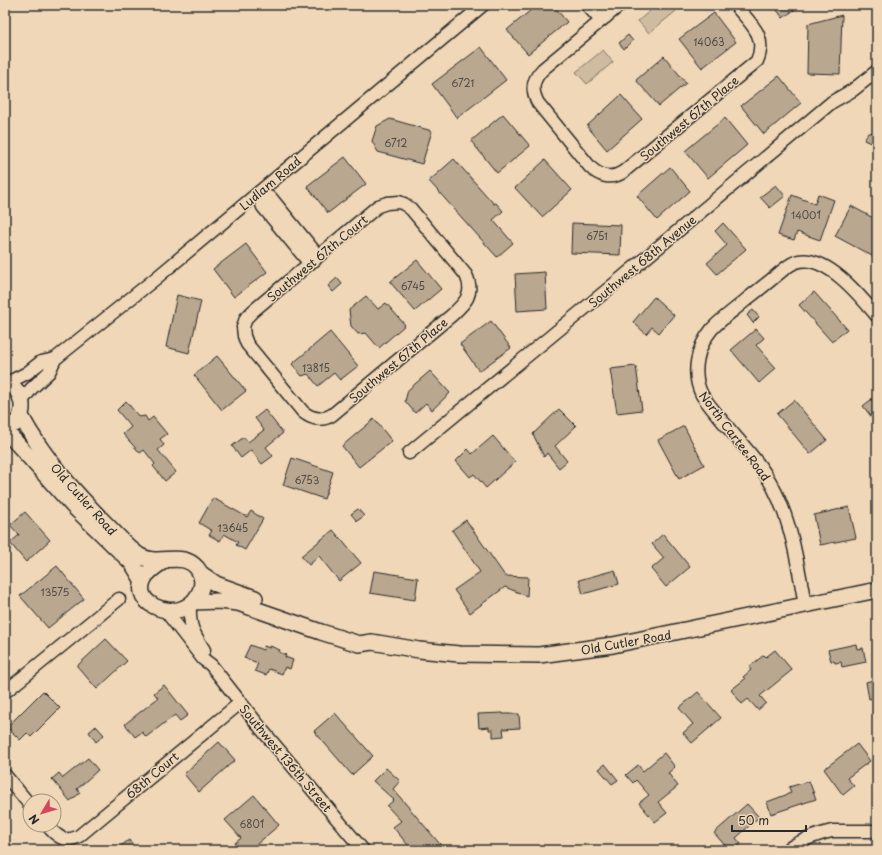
<svg xmlns="http://www.w3.org/2000/svg" width="882" height="855" viewBox="0 0 882 855" font-family="'Playpen Sans',sans-serif">
  <style>
    .green { fill: #cfbba0; stroke: #7d7366 }
    .building { fill: #b9a790; stroke: #2b2b2b }
    .lines { fill: none; stroke-linecap: round; stroke-linejoin: round }
    .minor-casing { stroke: #2b2b2b; stroke-width: 15 }
    .major-casing { stroke: #2b2b2b; stroke-width: 18 }
    .minor { stroke: #efd7b7; stroke-width: 12 }
    .major { stroke: #efd7b7; stroke-width: 15 }
    .labels { text-anchor: middle; dominant-baseline: central; stroke-width: 3; stroke-linejoin: round; paint-order: stroke }
    .number-label { font-size: 10px; fill: #4e4a44 }
    .street-label { font-size: 12px; fill: #2b2b2b; stroke: #efd7b7 }
  </style>
  <rect width="100%" height="100%" fill="#efd7b7"/>
  <filter id="ink" filterUnits="userSpaceOnUse"><feTurbulence type="fractalNoise" baseFrequency=".025" numOctaves="2"/><feDisplacementMap in="SourceGraphic" scale="8" xChannelSelector="R" yChannelSelector="G"/><feConvolveMatrix kernelMatrix="1 2 1 2 8 2 1 2 1" color-interpolation-filters="sRGB"/></filter>
  <g filter="url(#ink)">
    <path class="green" d="M657 5H671L676 11 649 33 638 21Z
      M603 50 613 62 587 84 576 72Z"/>
    <path class="building" d="M537 5H553L567 22 528 54 507 30Z
      M773 5H801L783 18Z
      M714 13 736 42 702 68 679 39Z
      M842 15 840 74 807 73 808 24Z
      M628 35 633 41 624 49 619 43Z
      M481 47 506 80 457 118 432 84Z
      M664 56 686 83 659 106 636 80Z
      M779 76 801 103 764 134 741 106Z
      M621 95 642 119 607 150 587 126Z
      M503 114 530 146 497 173 471 141Z
      M725 118 747 145 708 178 685 151Z
      M390 119 432 131 422 164 378 152 372 141 377 126Z
      M877 132V146L864 140 868 133Z
      M345 157 366 184 328 213 307 186Z
      M454 159 494 204 496 203 503 211 493 220 513 243 497 257 429 181Z
      M545 160 572 190 542 217 515 188Z
      M670 167 690 191 657 220 637 196Z
      M776 185 785 196 770 208 760 197Z
      M818 194 834 200 820 240 797 232 794 240 778 235 792 195 815 204Z
      M851 206 877 220V252L874 257 835 236Z
      M572 223 621 225 620 255 571 253Z
      M723 223 746 249 717 274 707 263 727 245 715 231Z
      M246 244 267 272 234 297 213 269Z
      M417 260 441 289 415 311 390 282Z
      M545 272 547 309 517 311 515 274Z
      M337 278 342 284 333 292 328 286Z
      M814 292 847 329 832 342 799 305Z
      M177 295 201 301 189 353 166 347Z
      M366 296 378 309 386 303 405 325 379 348 366 333 358 334 351 326 349 310Z
      M654 297 674 315 659 333 652 327 646 334 633 322Z
      M753 310 759 317 753 323 747 315Z
      M491 321 511 348 479 371 460 344Z
      M756 329 764 338 756 345 776 368 759 383 731 350Z
      M330 332 358 366 340 380 334 373 318 386 308 374 302 376 292 364Z
      M217 356 246 391 222 410 194 375Z
      M636 366 642 410 617 413 610 369Z
      M430 371 450 393 432 410 426 403 415 413 405 401 408 390Z
      M877 395V424L863 406Z
      M794 400 827 440 810 454 777 414Z
      M126 401 139 417 145 416 148 421 153 417 167 434 160 439 164 445 158 450 176 472 165 481 153 466 155 464 144 450 140 453 123 434 131 427 117 410Z
      M559 409 576 426 555 446 567 461 559 468 547 453 544 457 533 434Z
      M265 410 283 433 266 447 273 456 262 464 251 450 241 458 232 446 244 437 248 442 264 430 255 418Z
      M374 419 392 441 359 467 342 446Z
      M684 426 704 465 679 479 658 440Z
      M493 436 515 462 486 488 474 474 470 477 456 461 468 449 472 454Z
      M292 458 333 472 324 499 283 485Z
      M213 498 247 517 251 511 263 519 245 550 236 545 238 542 224 534 220 541 209 535 212 531 199 523Z
      M849 507 856 538 820 545 814 515Z
      M358 509 364 516 357 521 351 514Z
      M25 512 50 540 26 562 10 543 19 535 10 525Z
      M466 520 505 576 528 577 527 596 505 587 470 613 454 590 480 572 452 530Z
      M333 530 361 563 339 581 319 556 309 565 301 556Z
      M663 534 690 567 666 587 651 569 664 558 652 544Z
      M57 566 84 599 48 628 20 596Z
      M615 570 619 584 583 594 579 580Z
      M374 571 418 578 415 600 370 593Z
      M106 639 127 661 97 689 77 666Z
      M856 644 857 649 863 648 866 662 842 667 841 662 835 663 834 661H831L828 650Z
      M250 645 263 650 264 646 270 648V646L280 650 279 652 286 655 285 657 293 660 290 669 285 667 282 674 269 669 266 675 255 671 258 663 244 658Z
      M775 650 792 670 760 696 766 703 758 710 748 699 742 704 731 690 745 679 743 677 751 670 749 667 764 655 766 657Z
      M877 679V697L869 699 866 682Z
      M164 685 188 715 180 721 175 715 146 737 142 732 135 737 125 724 158 698 154 693Z
      M43 691 60 708 31 737 27 733 20 740 7 727Z
      M698 692 721 718 692 743 683 733 693 724 679 708Z
      M335 713 373 756 352 775 314 731Z
      M503 713V714H519L520 728 503 729 504 736 493 737V730H489V727L479 728 478 714Z
      M96 726 104 735 96 742 89 732Z
      M219 742 235 760 199 792 184 774Z
      M857 744 870 761 847 778 854 786 843 795 824 769Z
      M664 753 675 767 668 773 678 786 658 802 667 813 655 822 639 803 649 795 636 780 633 783 626 775 638 765 643 771Z
      M88 758 98 770 77 789 80 793 70 801 52 779 59 773 63 778Z
      M605 764 618 780 612 784 599 769Z
      M386 768 400 781 393 789 445 850H412L393 827 401 821 387 806 394 800 373 781Z
      M809 781 816 799 771 814 767 802 791 793 789 787Z
      M254 795 279 825 250 850H227L241 838 225 820Z
      M747 804 759 817 736 838 741 844 734 850H729L714 833Z
      M129 840 137 850H115Z"/>
    <g class="lines">
      <defs>
        <path id="minor" d="M587 5 596 15 606 17 605 7 603 5
          M620 5 543 69C532 80 531 90 538 103L590 167C599 176 611 180 623 172L757 61C768 36 750 23 735 5
          M258 193 271 198 315 252V260L306 259 263 207Z
          M399 202 404 204 411 209 466 275C475 294 465 303 452 315L332 415C322 421 312 419 303 412L247 344 244 336 243 327 246 318 253 311 378 206 387 203Z
          M7 383 27 373 41 362 55 359
          M22 401 31 389 49 372 55 359 155 279 483 5
          M409 453 618 281 832 102 853 90 877 71
          M190 605C189 627 193 632 204 650
          M805 605C798 566 792 523 773 487 755 453 724 427 702 395 691 373 697 347 712 329 722 318 736 309 747 299 759 290 771 280 783 270 788 266 793 262 799 261 828 256 861 297 877 316
          M165 610 203 659 211 665 263 731 363 850
          M5 692 119 599
          M5 775 30 805
          M47 825C56 836 65 844 79 836L240 703
          M787 850C800 840 816 835 832 831H877"/>
        <path id="major" d="M5 382C22 388 28 411 15 424
          M21 416C43 458 77 495 111 529 120 538 129 549 140 556 160 567 182 550 197 568 208 582 199 601 184 608 168 616 134 604 143 581 146 572 156 566 164 561
          M5 430 72 505 132 563 143 581
          M200 573 216 584 255 598
          M193 602 219 601 238 603 321 632 359 644 372 642 419 650 459 654 539 655 613 645 877 590"/>
      </defs>
      <use href="#minor" class="minor-casing"/>
      <use href="#major" class="major-casing"/>
      <use href="#minor" class="minor"/>
      <use href="#major" class="major"/>
    </g>
  </g>
  <g class="labels">
    <g class="number-label">
      <text x="709" y="41">14063</text>
      <text x="463" y="82">6721</text>
      <text x="396" y="142">6712</text>
      <text x="806" y="214">14001</text>
      <text x="597" y="235">6751</text>
      <text x="413" y="285">6745</text>
      <text x="316" y="367">13815</text>
      <text x="307" y="479">6753</text>
      <text x="233" y="527">13645</text>
      <text x="55" y="591">13575</text>
      <text x="252" y="823">6801</text>
    </g>
    <g class="street-label">
      <text transform="translate(689 118) rotate(-40)">Southwest 67th Place</text>
      <text transform="translate(270 183) rotate(-40)">Ludlam Road</text>
      <text transform="translate(317 258) rotate(-40)">Southwest 67th Court</text>
      <text transform="translate(642 261) rotate(-40)">Southwest 68th Avenue</text>
      <text transform="translate(398 360) rotate(-40)">Southwest 67th Place</text>
      <text transform="translate(735 436) rotate(53)">North Cartee Road</text>
      <text transform="translate(84 499) rotate(48)">Old Cutler Road</text>
      <text transform="translate(626 642) rotate(-10)">Old Cutler Road</text>
      <text transform="translate(286 758) rotate(50)">Southwest 136th Street</text>
      <text transform="translate(152 775) rotate(-40)">68th Court</text>
    </g>
  </g>
  <rect width="882" height="855" fill="none" stroke="#efd7b7" stroke-width="20"/>
  <rect x="10" y="10" width="862" height="835" fill="none" stroke="#2b2b2b" stroke-width="1.5" filter="url(#ink)"/>
  <g transform="translate(42 813) rotate(232)"><circle r="19" fill="#efd7b7" stroke="#a1927f"/>
  <path d="M0-3L7 15L0 10L-7 15Z" fill="#d1495b"/>
  <text y="-6" font-size="11" font-weight="bold" text-anchor="middle" fill="#2b2b2b">N</text>
  </g>
  <path d="M732 825v6h74v-6" fill="none" stroke="#2b2b2b" stroke-width="2"/>
  <text x="738" y="825" font-size="12" fill="#2b2b2b" stroke="#efd7b7" stroke-width="3" paint-order="stroke">50 m</text>
</svg>
